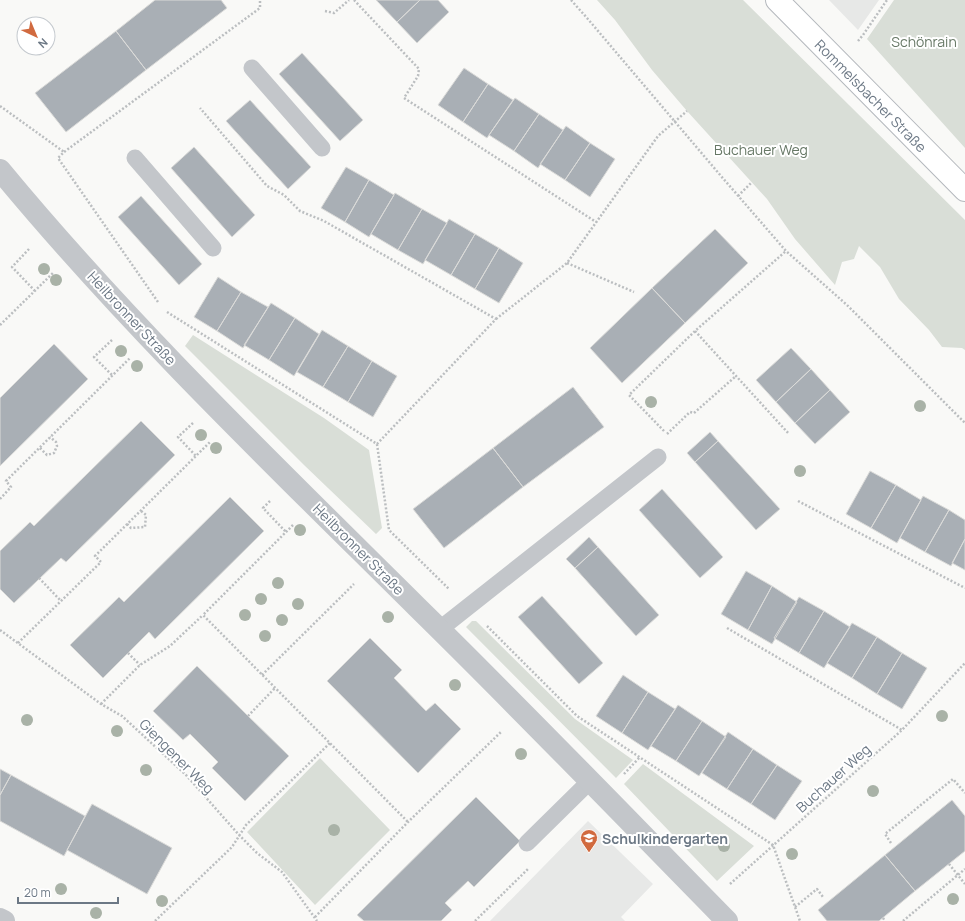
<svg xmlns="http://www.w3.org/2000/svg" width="965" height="921" viewBox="0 0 965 921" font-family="Manrope,sans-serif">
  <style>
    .built { fill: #e7e8e7 }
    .green { fill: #d9ded7 }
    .building { fill: #a9afb5; stroke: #dbdbd9 }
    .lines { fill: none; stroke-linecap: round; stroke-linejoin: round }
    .secondary-casing { stroke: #b4b8bd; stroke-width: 24 }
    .path { stroke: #bbbec0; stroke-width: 2.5; stroke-dasharray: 2 2; stroke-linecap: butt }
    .service { stroke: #c3c6ca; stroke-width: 17 }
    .minor { stroke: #c3c6ca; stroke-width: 22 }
    .secondary { stroke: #fff; stroke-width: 22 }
    .tree { fill: #a9b2a7 }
    .labels { text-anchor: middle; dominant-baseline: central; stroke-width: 4; stroke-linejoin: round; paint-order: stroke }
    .park-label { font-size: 14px; fill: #677866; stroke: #fff }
    .street-label { font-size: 14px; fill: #6c7885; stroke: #fff }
    .poi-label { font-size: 14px; font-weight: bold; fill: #6c7885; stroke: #fff; text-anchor: start }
  </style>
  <rect width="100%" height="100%" fill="#f9f9f7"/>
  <path class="built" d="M829 0H879L858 30Z
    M588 821 653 884 621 917 625 921H490Z"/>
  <path class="green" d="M597 0H743L965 220V350L962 348 942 347 929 330 899 299 880 267 859 246 854 259 842 262 835 285 795 239 767 199 687 111 652 70 615 20Z
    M894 0H965V148L867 39Z
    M193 335 324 418 369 450 382 528 376 534 304 465 185 346Z
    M472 621H476L575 719 633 760 616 778 466 627Z
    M320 758 390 830 315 905 247 832Z
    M643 764 754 846 717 881 624 784Z"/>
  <path class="building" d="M155 0H221L227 8 146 70 116 31Z
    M376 0H420L397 22Z
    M420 0H438L449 12 417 43 397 22Z
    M116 31 146 70 66 132 35 93Z
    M302 53 363 120 340 141 279 74Z
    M464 68 488 84 463 122 438 105Z
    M488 84 513 100 487 138 463 122Z
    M515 98 539 114 514 151 489 135Z
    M250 100 311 167 288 189 226 121Z
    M539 114 563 130 538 168 514 151Z
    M566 126 590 143 565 180 540 164Z
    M590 143 615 159 590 197 565 180Z
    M194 147 255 215 232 237 171 168Z
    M346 167 369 180 345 222 321 208Z
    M369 180 394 195 369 237 345 222Z
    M395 193 422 209 398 250 371 234Z
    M141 196 202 264 179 285 118 217Z
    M422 209 447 223 423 264 398 250Z
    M449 219 475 234 451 275 425 260Z
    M715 229 748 263 685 323 652 288Z
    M475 234 499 248 475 289 451 275Z
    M499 248 523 263 499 303 475 289Z
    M218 277 241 292 217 331 194 317Z
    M652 288 685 323 622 383 590 348Z
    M241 292 268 307 243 348 217 331Z
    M271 303 295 318 269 360 244 345Z
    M295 318 319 334 294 376 269 360Z
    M322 330 348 346 323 387 297 372Z
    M54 344 88 379 0 466V398Z
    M348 346 372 361 348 402 323 387Z
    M791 348 811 369 776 402 756 380Z
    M372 361 397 376 373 417 348 402Z
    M811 369 830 390 795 423 776 402Z
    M573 387 604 427 523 487 493 448Z
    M830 390 850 412 815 444 795 423Z
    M141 421 175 455 66 562 61 558 14 603 0 589V551L30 522 34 526Z
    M710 432 718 441 695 462 687 453Z
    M718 441 780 509 756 530 695 462Z
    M493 448 523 487 444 548 413 509Z
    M870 471 896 485 871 528 846 514Z
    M896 485 921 500 897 543 871 528Z
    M662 489 723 557 700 578 639 510Z
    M923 496 949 510 925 552 900 538Z
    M230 497 264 531 155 639 149 632 103 678 70 645 119 597 124 602Z
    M949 510 965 520V539L951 566 925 552Z
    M589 537 598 547 575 568 566 559Z
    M965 539V570L952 563Z
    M598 547 659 615 636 636 575 568Z
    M746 571 772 586 748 630 721 614Z
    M772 586 797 602 772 644 748 630Z
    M542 596 603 663 579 684 518 617Z
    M799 597 824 611 799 653 774 638Z
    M824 611 850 627 824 668 799 653Z
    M852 623 877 637 852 678 827 663Z
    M877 637 902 653 877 694 852 678Z
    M370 638 402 670 394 678 426 711 435 703 461 729 418 773 327 681Z
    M902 653 927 668 902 709 877 694Z
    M197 666 289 756 245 801 212 768 218 762 190 734 183 740 153 711Z
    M623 675 648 692 622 733 596 716Z
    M648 692 675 709 648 750 622 733Z
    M678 705 702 721 676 761 651 746Z
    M702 721 726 737 699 776 676 761Z
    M728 732 753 749 727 789 702 773Z
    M753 749 777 765 751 804 727 789Z
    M777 765 802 781 775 820 751 804Z
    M0 769 11 775 0 795Z
    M11 775 85 816 64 856 0 821V795Z
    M476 797 520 841 474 887 468 881 445 903 452 910 441 921H364L357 915Z
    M952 800 965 816V851L915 891 885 855Z
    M92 804 172 848 147 894 67 850Z
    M885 855 915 891 879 921H827L818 910Z"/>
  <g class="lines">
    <defs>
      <g id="secondary">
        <path id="s1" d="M777 0 965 190"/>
      </g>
    </defs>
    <use href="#secondary" class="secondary-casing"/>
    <path class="path" d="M354 0 419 69 418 76 404 98 596 222
      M571 0 587 18 721 176 786 251 847 305 965 423
      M325 11 334 13 349 0
      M858 41 863 35 887 0
      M0 106 64 152
      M738 196 752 182
      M29 249 12 267 35 291
      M567 263 634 292
      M158 302 58 158 64 152 260 8V0
      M167 312 377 444 496 319 324 221 300 211 284 195 267 186 200 108
      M496 319 567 263 658 136 687 111
      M0 325 53 273
      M695 331 789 434
      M112 340 94 357 112 375
      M193 423 178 437 196 456
      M664 431 629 395 695 331 786 251
      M667 434 690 412 694 413 736 376
      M377 444 389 530 449 589
      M40 448 47 455 54 453 57 446 56 442 50 437
      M0 499 11 487 6 481 130 358
      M270 501 263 508 286 532
      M798 501 965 588
      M127 524 131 528 145 527 146 515 141 511
      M293 525 203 615 408 822
      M39 578 61 601
      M487 626 577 716 773 845 800 921
      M727 628 902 730
      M0 630 101 704 122 716 186 775 240 836 257 853 282 872 317 921
      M18 643 101 562 95 556 211 441
      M128 653 140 665
      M262 675 354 584
      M101 704 140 665 170 646 203 615
      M248 716 275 688
      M624 774 640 757
      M891 843 885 834 953 779 965 793
      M949 864 965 884
      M730 884 902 730 965 663
      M795 907 817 889 823 897
      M315 917 408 822 502 731
      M883 918 885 921
      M155 921 232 847 246 825 330 743
      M475 921 528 869
      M903 921 965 869"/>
    <path class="service" d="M252 68 322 148
      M135 158 213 248
      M440 629 658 457
      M527 843 590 781"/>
    <path class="minor" d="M0 170C128 325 274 465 417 607 522 710 624 816 727 921
      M0 919 4 921"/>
    <use href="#secondary" class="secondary"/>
  </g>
  <g class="tree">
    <circle cx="44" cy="269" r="6"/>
    <circle cx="56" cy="280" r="6"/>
    <circle cx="121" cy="351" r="6"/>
    <circle cx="137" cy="366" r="6"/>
    <circle cx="651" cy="402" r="6"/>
    <circle cx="920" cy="406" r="6"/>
    <circle cx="201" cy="435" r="6"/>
    <circle cx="216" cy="448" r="6"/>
    <circle cx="800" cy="471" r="6"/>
    <circle cx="300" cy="530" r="6"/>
    <circle cx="278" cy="583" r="6"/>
    <circle cx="261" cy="599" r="6"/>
    <circle cx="298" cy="604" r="6"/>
    <circle cx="245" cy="615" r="6"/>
    <circle cx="388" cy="617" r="6"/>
    <circle cx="282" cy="620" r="6"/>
    <circle cx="265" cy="636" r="6"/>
    <circle cx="455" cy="685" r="6"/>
    <circle cx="942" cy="716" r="6"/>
    <circle cx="27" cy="720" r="6"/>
    <circle cx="117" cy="731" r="6"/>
    <circle cx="521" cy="754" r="6"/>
    <circle cx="146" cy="770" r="6"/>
    <circle cx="873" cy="791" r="6"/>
    <circle cx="334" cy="830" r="6"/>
    <circle cx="724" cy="846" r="6"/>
    <circle cx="792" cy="854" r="6"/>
    <circle cx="61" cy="889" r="6"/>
    <circle cx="953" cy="899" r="6"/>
    <circle cx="162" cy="901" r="6"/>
    <circle cx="96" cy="913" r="6"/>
  </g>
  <defs>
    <symbol id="school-pin" viewBox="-11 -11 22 30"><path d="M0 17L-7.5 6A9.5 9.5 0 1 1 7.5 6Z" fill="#d16a3f" stroke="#fff"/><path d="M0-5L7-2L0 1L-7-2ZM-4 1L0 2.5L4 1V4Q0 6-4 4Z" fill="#fff"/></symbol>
  </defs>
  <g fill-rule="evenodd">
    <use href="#school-pin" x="579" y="828" width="20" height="27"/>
  </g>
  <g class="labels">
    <g class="park-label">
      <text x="924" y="41">Schönrain</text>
      <text x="761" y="149">Buchauer Weg</text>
    </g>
    <g class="street-label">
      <text stroke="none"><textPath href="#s1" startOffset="134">Rommelsbacher Straße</textPath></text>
      <text transform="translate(132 318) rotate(47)">Heilbronner Straße</text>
      <text transform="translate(359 549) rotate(45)">Heilbronner Straße</text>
      <text transform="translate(177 756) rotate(45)">Giengener Weg</text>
      <text transform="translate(833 778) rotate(-42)">Buchauer Weg</text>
    </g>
    <g class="poi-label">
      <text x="602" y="838">Schulkindergarten</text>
    </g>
  </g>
  <g transform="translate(36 36) rotate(136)"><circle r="19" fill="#ffffff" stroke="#c4c9ce"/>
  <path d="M0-3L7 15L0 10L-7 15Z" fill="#d16a3f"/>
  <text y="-6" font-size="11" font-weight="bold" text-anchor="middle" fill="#6c7885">N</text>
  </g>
  <path d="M18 897v6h100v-6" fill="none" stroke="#6c7885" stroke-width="2"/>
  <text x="24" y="897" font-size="12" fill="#6c7885" stroke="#ffffff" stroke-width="3" paint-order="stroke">20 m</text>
</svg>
